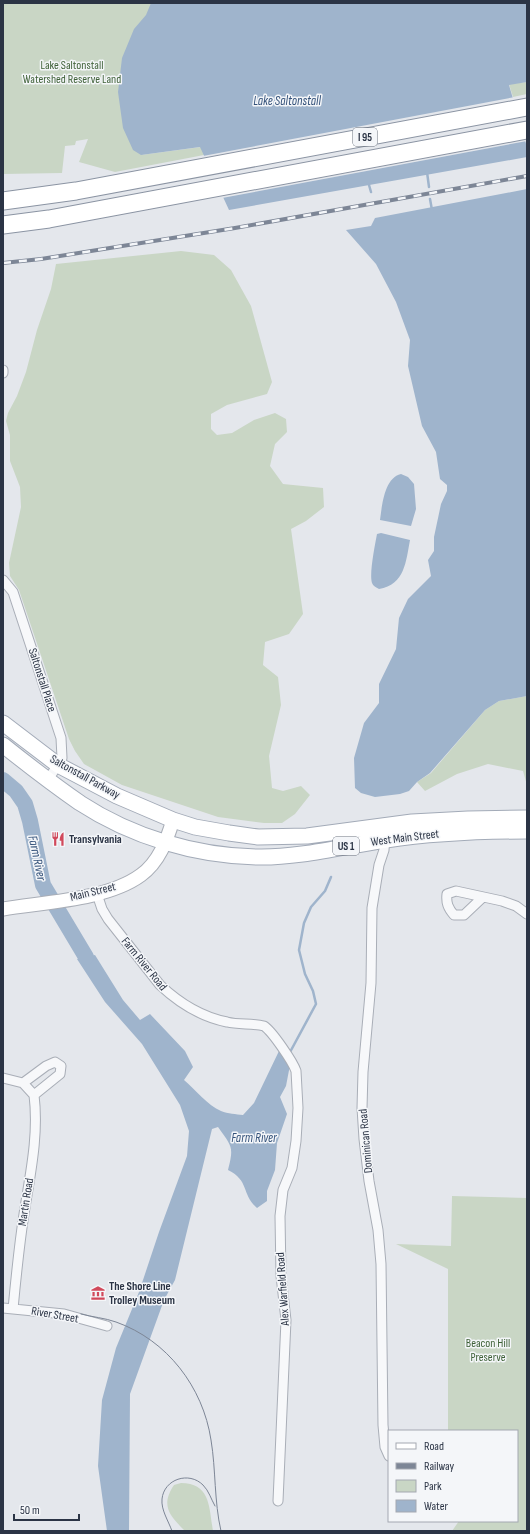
<svg xmlns="http://www.w3.org/2000/svg" width="530" height="1534" viewBox="0 0 530 1534" font-family="'Sofia Sans Condensed',sans-serif">
  <style>
    .green { fill: #c9d6c5 }
    .water { fill: #9fb4cc }
    .pier { fill: #e4e7ec }
    .lines { fill: none; stroke-linecap: round; stroke-linejoin: round }
    .stream { stroke: #9fb4cc; stroke-width: 2.5 }
    .river { stroke: #9fb4cc; stroke-width: 16 }
    .street-casing { stroke: #a9aeb7; stroke-width: 11 }
    .secondary-casing { stroke: #a9aeb7; stroke-width: 15 }
    .primary-casing { stroke: #a3abb8; stroke-width: 17 }
    .highway-casing { stroke: #8b94a3; stroke-width: 19 }
    .street { stroke: #f7f8fa; stroke-width: 9 }
    .secondary { stroke: #fff; stroke-width: 13 }
    .primary { stroke: #fff; stroke-width: 15 }
    .highway { stroke: #fff; stroke-width: 17 }
    .tram { stroke: #7d8696; stroke-width: 1 }
    .rail-casing { stroke: #7d8696; stroke-width: 4 }
    .rail { stroke: #f4f6f9; stroke-width: 2.5; stroke-dasharray: 8; stroke-linecap: butt }
    .labels { text-anchor: middle; dominant-baseline: central; stroke-width: 3; stroke-linejoin: round; paint-order: stroke }
    .shield { fill: #f4f6f9; stroke: #676e7b; stroke-width: 1 }
    .shield-label { font-size: 11px; font-weight: bold; fill: #2b3445 }
    .park-label { font-size: 12px; fill: #3f6138; stroke: #f4f6f9 }
    .street-label { font-size: 12px; fill: #2b3445; stroke: #f4f6f9 }
    .poi-label { font-size: 12px; font-weight: bold; fill: #2b3445; stroke: #f4f6f9; text-anchor: start }
    .water-label { font-size: 13px; font-style: italic; fill: #34527a; stroke: #f4f6f9 }
  </style>
  <rect width="100%" height="100%" fill="#e4e7ec"/>
  <path class="green" d="M3 3H527L141 155 201 147 204 155 115 172 79 162 88 139 76 141 75 145 65 146 62 173 3 174Z
    M527 82V94L513 97 509 84Z
    M181 251 214 255 231 270 251 306 272 382 267 394 227 405 211 414V429L217 435 232 433 254 420 275 413 286 419 287 432 275 444 270 466 283 484 323 488 324 507 306 521 291 529 303 614 289 634 265 642 263 665 278 677 281 705 269 756 272 788 283 791 301 786 310 795 295 814 282 823H264L218 817 122 785 84 764 75 751 69 739 19 590 10 576 9 563 21 507 20 487 10 461V435L6 421 8 413 17 396 26 372 37 330 51 289 56 264Z
    M527 696V785L523 771 488 764 457 774 425 791 417 782 431 773 485 710 499 701Z
    M452 1196 527 1198V1531H452L459 1521H517V1431H448V1269L396 1244 451 1246Z
    M181 1483C211 1483 209 1508 213 1531H185C170 1516 160 1506 174 1485Z"/>
  <path class="water" d="M151 3H527V82L509 85 527 147V157L229 210 200 147 141 155 133 150 123 128 118 92 122 58 134 29 146 15Z
    M527 189V696L499 701 485 710 430 773 417 782 409 791 400 794 375 797 361 793 355 788 354 758 364 723 379 703V684L396 649 399 618 408 599 431 576 428 560 434 551V537L441 504 447 491V485L440 479 436 452 422 426 408 366 410 340 396 302 376 264 346 230 371 226 375 218Z
    M401 474 408 477 414 484 416 509 411 526 380 520C382 506 384 478 401 474Z
    M381 533 410 540C406 561 405 585 379 589 376 587 373 586 372 583 369 574 375 545 377 534Z
    M95 955 123 1000 140 1020 150 1014 185 1051 193 1067 184 1080C195 1089 208 1106 221 1111 228 1114 236 1114 243 1115L254 1103 279 1051 290 1065 286 1086 280 1097 287 1114 277 1143 275 1170 267 1191V1201L257 1208C241 1194 250 1181 228 1170 234 1146 232 1147 218 1127L212 1129 175 1280 164 1300 130 1394 129 1531H107L98 1466 102 1400 116 1348 139 1292 159 1232 187 1156 189 1131 180 1105 142 1044 105 1002 77 959Z"/>
  <path class="pier" d="M515 97 527 141 222 198 203 159V156Z"/>
  <g class="lines">
    <path class="stream" d="M427 172 429 187
      M369 185 371 192
      M430 199 432 210
      M289 1054 316 1004 313 991 305 974 299 950 304 923 311 907 325 891 331 877"/>
    <path class="river" d="M3 780 16 791 25 804 30 821 43 885 86 957"/>
    <defs>
      <path id="street" d="M3 370V373
        M3 580 13 592 61 738 62 758 48 780
        M385 837 384 850 379 865 372 908 371 983 363 1072 362 1108 364 1139 369 1181 378 1230 381 1264 383 1425 385 1447 389 1456
        M97 894 102 909 108 919 160 985C178 1002 202 1017 227 1022 239 1025 252 1023 264 1026 272 1031 293 1062 296 1071L298 1108 296 1141 292 1168 283 1190 280 1216 281 1276 286 1320 278 1501
        M483 897 464 915H454C448 908 446 903 447 894L456 891 502 901 516 906 527 914
        M3 1078 23 1083 34 1095 60 1074 61 1066 55 1062 46 1066 23 1083
        M3 1308 64 1314 107 1326
        M13 1309C16 1277 19 1246 24 1214 30 1175 39 1135 34 1095"/>
      <path id="secondary" d="M3 909C45 902 107 900 141 875 159 862 167 840 173 820"/>
      <path id="primary" d="M3 723 58 765 117 796 173 820 195 827 229 833 258 837 307 836 412 822 468 819 527 818
        M3 745C28 765 54 785 80 803 132 837 196 856 257 857 298 858 345 846 386 840 433 833 480 831 527 831"/>
      <path id="highway" d="M3 201 76 191 527 107
        M3 225 49 219 527 130"/>
    </defs>
    <use href="#street" class="street-casing"/>
    <use href="#secondary" class="secondary-casing"/>
    <use href="#primary" class="primary-casing"/>
    <use href="#highway" class="highway-casing"/>
    <use href="#street" class="street"/>
    <use href="#secondary" class="secondary"/>
    <use href="#primary" class="primary"/>
    <use href="#highway" class="highway"/>
    <path class="tram" d="M81 1314C92 1317 105 1318 116 1322 167 1340 203 1387 211 1440 216 1470 214 1501 221 1531
      M172 1531C168 1520 161 1510 162 1499 164 1479 189 1471 203 1485 209 1491 211 1499 215 1506"/>
    <defs>
      <path id="rail" d="M3 263 41 259 235 228 527 176"/>
    </defs>
    <use href="#rail" class="rail-casing"/>
    <use href="#rail" class="rail"/>
  </g>
  <defs>
    <symbol id="restaurant-bare" viewBox="-9 -9 18 18"><path d="M-5-6h1v4h1v-4h1v4h1v-4h1v5L-1.5 .5V6h-2V.5L-5-1ZM5-6V6H3V1.5H1.5Q1.5-4 5-6Z" fill="#d1495b" stroke="#f4f6f9" stroke-width="2.5" paint-order="stroke"/></symbol>
    <symbol id="museum-bare" viewBox="-9 -9 18 18"><path d="M0-6L6-3V-2H-6V-3ZM-5-1h2V3h-2ZM-1-1h2V3h-2ZM3-1h2V3H3ZM-6 4H6V6H-6Z" fill="#d1495b" stroke="#f4f6f9" stroke-width="2.5" paint-order="stroke"/></symbol>
  </defs>
  <g fill-rule="evenodd">
    <use href="#restaurant-bare" x="48" y="829" width="20" height="20"/>
    <use href="#museum-bare" x="88" y="1283" width="20" height="20"/>
  </g>
  <g class="labels">
    <g class="shield">
      <rect x="353" y="128" width="24" height="18" rx="3"/>
      <rect x="333" y="837" width="26" height="18" rx="3"/>
    </g>
    <g class="shield-label">
      <text x="365" y="137">I 95</text>
      <text x="346" y="846">US 1</text>
    </g>
    <g class="park-label">
      <text x="72" y="65">Lake Saltonstall<tspan x="72" dy="14">Watershed Reserve Land</tspan></text>
      <text x="488" y="1343">Beacon Hill<tspan x="488" dy="14">Preserve</tspan></text>
    </g>
    <g class="street-label">
      <text transform="translate(42 680) rotate(72)">Saltonstall Place</text>
      <text transform="translate(85 777) rotate(29)">Saltonstall Parkway</text>
      <text transform="translate(405 838) rotate(-7)">West Main Street</text>
      <text transform="translate(93 892) rotate(-14)">Main Street</text>
      <text transform="translate(144 964) rotate(51)">Farm River Road</text>
      <text transform="translate(366 1141) rotate(-95)">Dominican Road</text>
      <text transform="translate(26 1202) rotate(-81)">Martin Road</text>
      <text transform="translate(283 1289) rotate(-94)">Alex Warfield Road</text>
      <text transform="translate(55 1315) rotate(10)">River Street</text>
    </g>
    <g class="poi-label">
      <text x="69" y="839">Transylvania</text>
      <text x="109" y="1286">The Shore Line<tspan x="109" dy="14">Trolley Museum</tspan></text>
    </g>
    <g class="water-label">
      <text x="287" y="101">Lake Saltonstall</text>
      <text transform="translate(37 858) rotate(78)">Farm River</text>
      <text x="254" y="1138">Farm River</text>
    </g>
  </g>
  <rect width="530" height="1534" fill="none" stroke="#2b3445" stroke-width="8"/>
  <rect x="388" y="1430" width="130" height="92" fill="#f4f6f9" stroke="#a4a8b1"/>
  <rect x="396" y="1443" width="20" height="6" fill="#ffffff" stroke="#a4a8b1"/>
  <text x="424" y="1450" font-size="12" fill="#2b3445">Road</text>
  <rect x="396" y="1463" width="20" height="6" fill="#7d8696" stroke="#a4a8b1"/>
  <text x="424" y="1470" font-size="12" fill="#2b3445">Railway</text>
  <rect x="396" y="1480" width="20" height="12" fill="#c9d6c5" stroke="#a4a8b1"/>
  <text x="424" y="1490" font-size="12" fill="#2b3445">Park</text>
  <rect x="396" y="1500" width="20" height="12" fill="#9fb4cc" stroke="#a4a8b1"/>
  <text x="424" y="1510" font-size="12" fill="#2b3445">Water</text>
  <path d="M14 1514v6h65v-6" fill="none" stroke="#2b3445" stroke-width="2"/>
  <text x="20" y="1514" font-size="12" fill="#2b3445" stroke="#f4f6f9" stroke-width="3" paint-order="stroke">50 m</text>
</svg>
